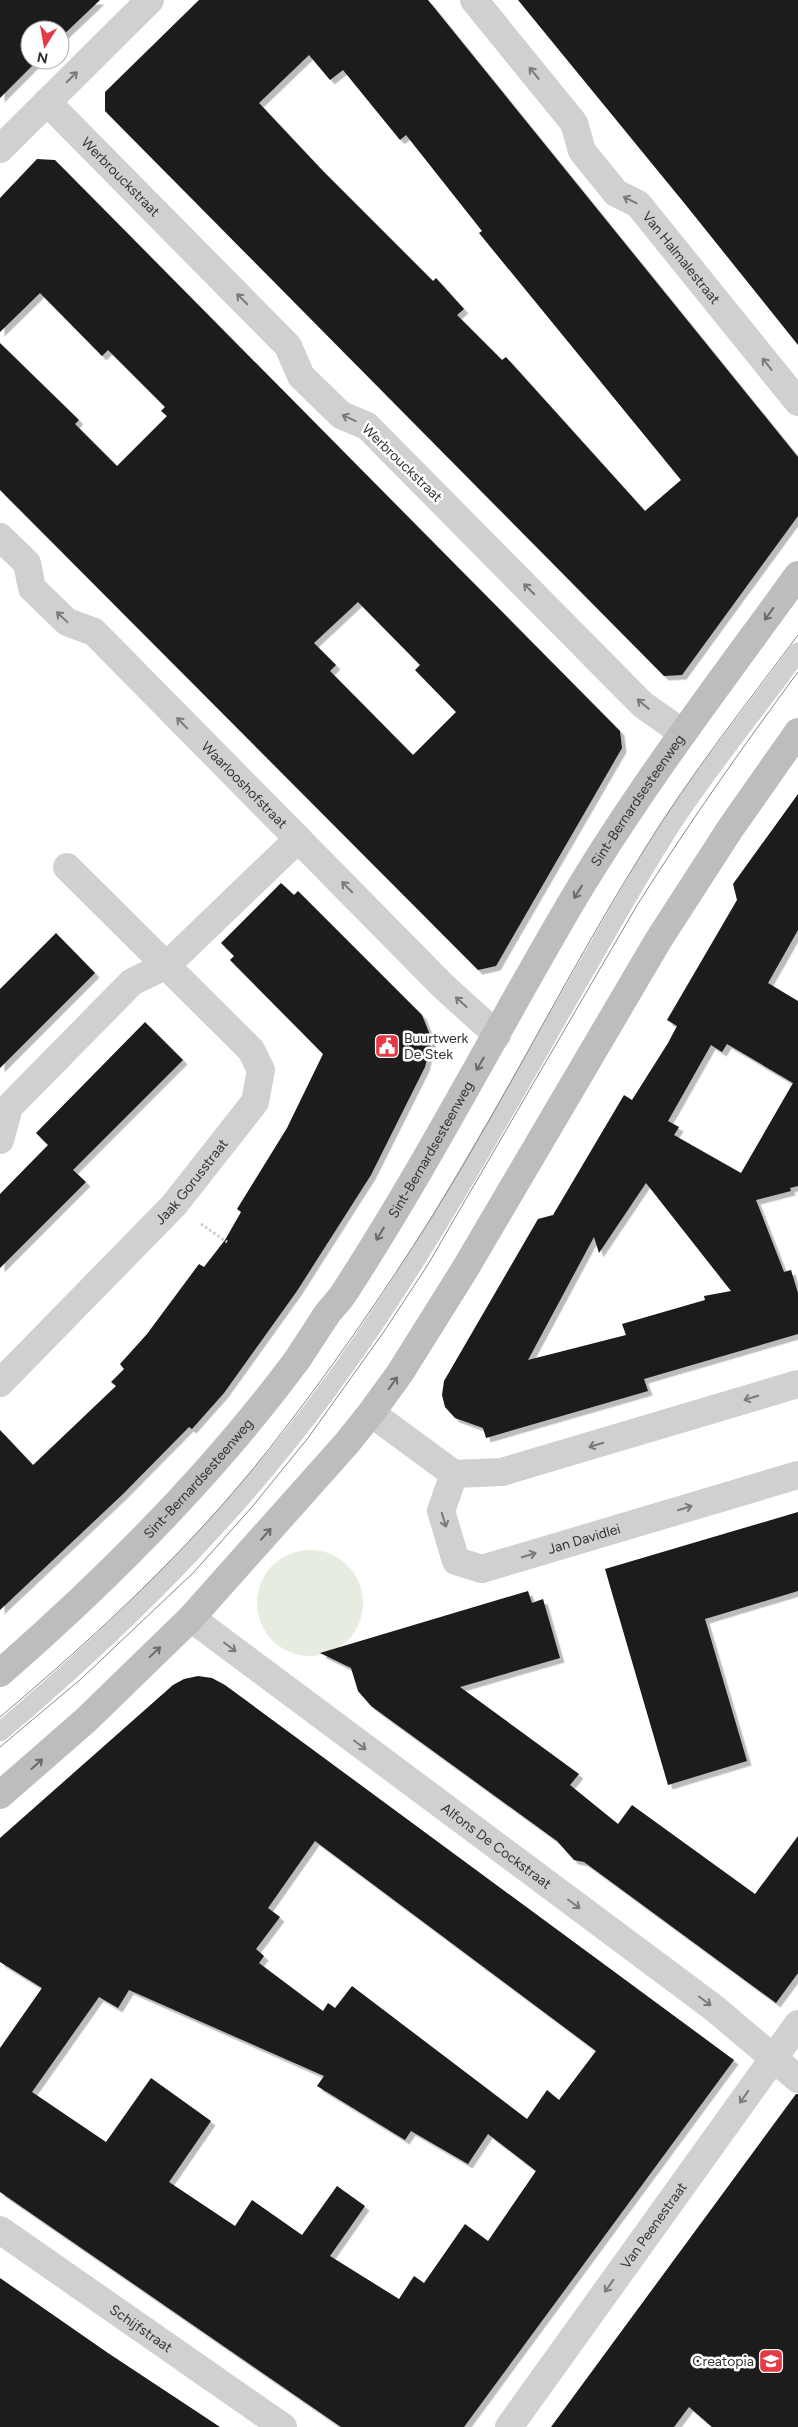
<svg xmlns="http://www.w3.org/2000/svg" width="798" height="2427" viewBox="0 0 798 2427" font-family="Figtree,sans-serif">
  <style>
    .green { fill: #e6ecdf }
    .building { fill: #1a1a1a; fill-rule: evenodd; filter: url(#shadow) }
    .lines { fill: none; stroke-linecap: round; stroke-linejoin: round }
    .path { stroke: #cdcdcd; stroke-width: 3; stroke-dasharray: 2.5 2.5; stroke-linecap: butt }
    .lane { stroke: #d0d0d0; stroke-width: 19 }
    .street { stroke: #d0d0d0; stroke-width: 28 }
    .secondary { stroke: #bdbdbd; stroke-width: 28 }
    .tram { stroke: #888; stroke-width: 1 }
    .oneway { stroke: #7a7a7a }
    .oneway2 { stroke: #6a6a6a }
    .labels { text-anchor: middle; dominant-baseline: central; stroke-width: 5; stroke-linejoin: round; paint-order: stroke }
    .street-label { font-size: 14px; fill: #333; stroke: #fff }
    .poi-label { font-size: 14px; fill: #333; stroke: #fff; text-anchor: start }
  </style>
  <defs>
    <filter id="shadow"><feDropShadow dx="4.5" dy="4.5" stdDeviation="0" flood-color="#0004"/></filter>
  </defs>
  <rect width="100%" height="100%" fill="#fff"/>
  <path class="green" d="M257 1603a53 53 0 1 1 106 0a53 53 0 1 1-106 0Z"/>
  <path class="building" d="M0 0H100L60 38V30H30V60H38L0 98Z
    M199 0H428L798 457V516L682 675 664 676 105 111V92ZM309 55 330 80 343 70 400 140 406 135 482 231 479 233 681 480 645 511 506 357 502 360 457 315 464 309 436 278 433 281 322 170 259 103Z
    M518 0H798V345L685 204Z
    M37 159 55 160 620 731 622 748 496 966 478 970 0 490V343L79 420 75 424 117 466 167 416 161 411 165 407 108 350 102 356 40 293 0 332V198ZM358 602 420 665 415 670 456 712 413 755 330 671 336 665 314 643Z
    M798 794V930L768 983 798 1001V1186L790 1188 791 1191 756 1200 784 1272 791 1270 798 1293V1334L644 1379 648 1391 486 1438 483 1428 455 1418 445 1407 442 1395 444 1381 538 1219 553 1215 624 1095 632 1100 668 1043 677 1026 667 1020 737 900 733 884ZM727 1044 793 1083 741 1173 674 1135 679 1127 668 1121 711 1045 722 1052ZM646 1183 731 1291 704 1296 705 1300 622 1324 626 1335 528 1360 594 1237 599 1253Z
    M281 883 294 895 298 891 422 1015 432 1040 425 1067 371 1175 297 1291 224 1393 192 1429 189 1427 123 1494 0 1610V1430L33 1465 116 1386 111 1382 124 1369 120 1364 147 1334 199 1264 204 1267 225 1240 241 1212 237 1209 287 1128 323 1054 230 960 234 956 221 943Z
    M56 933 95 973 0 1068V989Z
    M145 1022 183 1060 73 1170 86 1182 0 1268V1194L48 1145 36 1133Z
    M798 1512V1591L705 1619 747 1761 668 1785 605 1569Z
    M528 1591 532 1603 543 1599 560 1658 460 1687 579 1774 570 1785 618 1824 632 1805 755 1894 798 1836V1973L776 2003 584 1862 574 1860 557 1841 371 1706 358 1691 351 1668 320 1653Z
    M198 1676 212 1678 225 1685 734 2060 464 2427H341L0 2192V2048L42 1988 0 1962V1838L173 1685 184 1679ZM315 1841 596 2051 559 2100 547 2090 527 2119 352 1986 335 2008 328 2003 323 2011 259 1963 264 1956 256 1949 280 1917 268 1908ZM129 1990 324 2076 317 2086 405 2140 411 2131 468 2164 488 2134 536 2171 488 2241 465 2224 424 2283 414 2276 399 2299 330 2256 365 2206 337 2186 302 2235 252 2200 235 2226 169 2182 211 2121 151 2078 106 2142 32 2092 99 1997 118 2008Z
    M796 2094H798V2427H712L689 2407 674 2427H551Z
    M0 2278 108 2353 220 2427H0Z"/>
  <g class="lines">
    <path class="path" d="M201 1224 227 1242"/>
    <path class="lane" d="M0 1732C119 1631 230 1522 324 1395 425 1259 505 1108 590 962 618 913 646 863 677 816 715 760 758 707 798 652"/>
    <g class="street">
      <path id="s1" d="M474 0 574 123 582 151 616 193 638 204 798 402"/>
      <path id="s2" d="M47 102 288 346 301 376 341 415 367 426 643 705 683 733"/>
      <path d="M0 149 150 0"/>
      <path id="s3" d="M0 537 27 563 32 588 67 622 94 632 443 986 497 1035"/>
      <path d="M0 1140 9 1107 132 982 167 965 297 840"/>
      <path id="s4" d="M0 1383 174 1205 255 1102 261 1070 251 1050 67 867"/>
      <path d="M371 1413 454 1474 502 1472 798 1384"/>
      <path id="s5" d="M454 1474 441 1511 456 1561 482 1569 798 1475"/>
      <path id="s6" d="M191 1618 714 2008 798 2079"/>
      <path id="s7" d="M0 2230 283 2427"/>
      <path id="s8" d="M509 2427 798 2024"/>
    </g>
    <g class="secondary">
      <path id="s9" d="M0 1673C109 1578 211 1476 297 1360 307 1345 317 1329 327 1314 332 1307 339 1301 344 1293 428 1164 497 1028 575 896 642 784 722 680 798 575"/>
      <path d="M0 1795 86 1720 191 1618 347 1443 371 1413 400 1373 465 1269 659 939 730 829 798 732"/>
    </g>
    <path class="tram" d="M0 1717C97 1635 190 1549 269 1449 328 1374 382 1296 433 1215 507 1096 569 970 644 850 690 775 745 706 798 635
      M0 1747 81 1679 194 1572 252 1507 308 1438 383 1333 427 1266 636 907C687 826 741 749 798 672"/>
  </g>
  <defs><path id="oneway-shaft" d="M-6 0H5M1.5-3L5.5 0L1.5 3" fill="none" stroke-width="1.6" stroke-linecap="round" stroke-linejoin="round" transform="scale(1.25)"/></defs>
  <g class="oneway">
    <use href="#oneway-shaft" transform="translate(534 73) rotate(-129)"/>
    <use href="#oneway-shaft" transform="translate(72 77) rotate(-45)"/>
    <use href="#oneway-shaft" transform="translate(630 200) rotate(-153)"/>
    <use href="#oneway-shaft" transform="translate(242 299) rotate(-135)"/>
    <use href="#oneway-shaft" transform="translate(767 364) rotate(-129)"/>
    <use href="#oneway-shaft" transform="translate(349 418) rotate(-156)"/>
    <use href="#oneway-shaft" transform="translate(529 589) rotate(-135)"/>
    <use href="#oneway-shaft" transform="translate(62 617) rotate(-137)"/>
    <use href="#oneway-shaft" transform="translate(643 704) rotate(-140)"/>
    <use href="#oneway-shaft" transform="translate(182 723) rotate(-134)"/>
    <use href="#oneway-shaft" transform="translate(347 887) rotate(-134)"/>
    <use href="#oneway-shaft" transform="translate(461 1002) rotate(-138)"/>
    <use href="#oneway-shaft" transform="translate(751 1398) rotate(163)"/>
    <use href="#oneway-shaft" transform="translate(596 1445) rotate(163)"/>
    <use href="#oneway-shaft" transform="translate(685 1508) rotate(-17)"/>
    <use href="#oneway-shaft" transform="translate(444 1520) rotate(73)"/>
    <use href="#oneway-shaft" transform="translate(529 1555) rotate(-17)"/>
    <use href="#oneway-shaft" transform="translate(230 1647) rotate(37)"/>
    <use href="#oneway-shaft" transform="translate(360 1745) rotate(37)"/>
    <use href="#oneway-shaft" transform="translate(574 1904) rotate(37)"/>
    <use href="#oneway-shaft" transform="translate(705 2001) rotate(37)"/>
    <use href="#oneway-shaft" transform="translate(744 2097) rotate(125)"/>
    <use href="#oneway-shaft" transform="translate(609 2286) rotate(125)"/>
  </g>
  <g class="oneway2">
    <use href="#oneway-shaft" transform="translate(769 614) rotate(126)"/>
    <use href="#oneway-shaft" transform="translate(578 892) rotate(122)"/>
    <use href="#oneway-shaft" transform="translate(480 1064) rotate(120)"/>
    <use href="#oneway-shaft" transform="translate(380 1234) rotate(121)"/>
    <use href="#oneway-shaft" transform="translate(393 1383) rotate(-54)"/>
    <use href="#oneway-shaft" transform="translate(266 1534) rotate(-48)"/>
    <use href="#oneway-shaft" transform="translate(155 1652) rotate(-43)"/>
    <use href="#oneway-shaft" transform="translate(37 1764) rotate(-42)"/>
  </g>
  <defs>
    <symbol id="civic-square" viewBox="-11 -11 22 22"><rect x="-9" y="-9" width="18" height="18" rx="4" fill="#e63946" stroke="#fff"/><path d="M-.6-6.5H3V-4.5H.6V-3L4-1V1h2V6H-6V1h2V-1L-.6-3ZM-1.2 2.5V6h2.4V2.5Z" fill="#fff"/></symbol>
    <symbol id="school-square" viewBox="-11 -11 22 22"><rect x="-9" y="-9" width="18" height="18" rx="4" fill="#e63946" stroke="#fff"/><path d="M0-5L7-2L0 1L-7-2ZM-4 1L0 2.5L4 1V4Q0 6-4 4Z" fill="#fff"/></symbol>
  </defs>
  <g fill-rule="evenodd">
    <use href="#civic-square" x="373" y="1032" width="28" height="28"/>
    <use href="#school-square" x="757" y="2347" width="28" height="28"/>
  </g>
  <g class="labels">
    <g class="street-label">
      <text stroke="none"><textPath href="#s2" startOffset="105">Werbrouckstraat</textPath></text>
      <text stroke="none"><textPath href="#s1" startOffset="335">Van Halmalestraat</textPath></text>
      <text transform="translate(402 463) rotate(44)">Werbrouckstraat</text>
      <text stroke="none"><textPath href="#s3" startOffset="355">Waarlooshofstraat</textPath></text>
      <text stroke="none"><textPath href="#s9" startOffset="1088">Sint-Bernardsesteenweg</textPath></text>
      <text stroke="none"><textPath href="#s9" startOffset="682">Sint-Bernardsesteenweg</textPath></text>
      <text stroke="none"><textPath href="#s4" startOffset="278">Jaak Gorusstraat</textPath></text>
      <text stroke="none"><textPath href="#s9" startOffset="278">Sint-Bernardsesteenweg</textPath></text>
      <text stroke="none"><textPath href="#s5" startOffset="225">Jan Davidlei</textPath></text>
      <text stroke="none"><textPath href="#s6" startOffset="381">Alfons De Cockstraat</textPath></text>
      <text stroke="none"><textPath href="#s8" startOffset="248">Van Peenestraat</textPath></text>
      <text stroke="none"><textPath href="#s7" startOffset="172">Schijfstraat</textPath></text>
    </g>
    <g class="poi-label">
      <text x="404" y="1038">Buurtwerk<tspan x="404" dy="16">De Stek</tspan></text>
      <text x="754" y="2361" text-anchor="end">Creatopia</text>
    </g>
  </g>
  <g transform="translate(45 45) rotate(191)"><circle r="24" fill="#ffffff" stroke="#adadad"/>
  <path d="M0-4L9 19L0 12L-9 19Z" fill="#e63946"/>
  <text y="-8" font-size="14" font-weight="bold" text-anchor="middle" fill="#333333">N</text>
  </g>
</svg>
